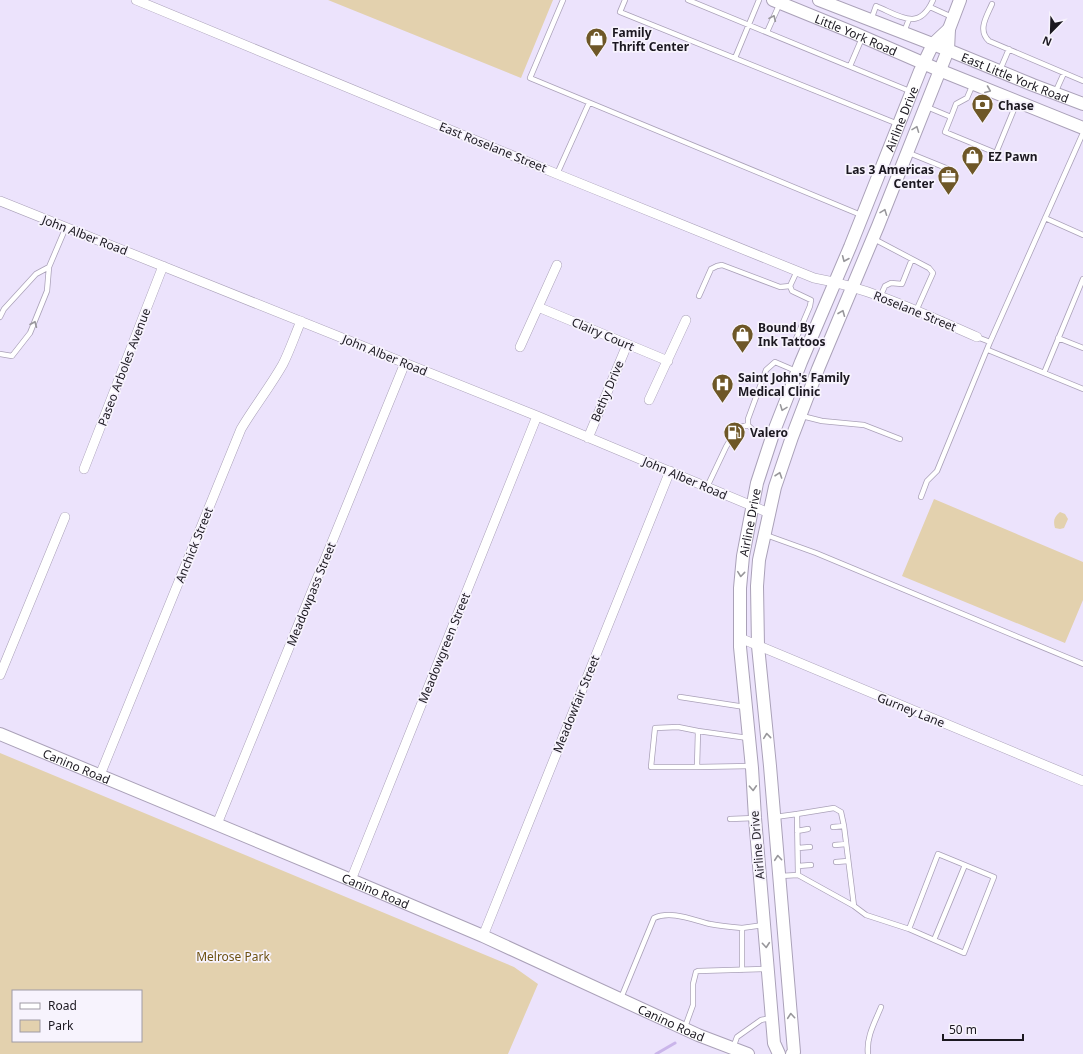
<svg xmlns="http://www.w3.org/2000/svg" width="1083" height="1054" viewBox="0 0 1083 1054" font-family="'Noto Sans',sans-serif">
  <style>
    .green { fill: #e3d1ae; fill-rule: evenodd }
    .lines { fill: none; stroke-linecap: round; stroke-linejoin: round }
    .stream { stroke: #cab5ea; stroke-width: 3 }
    .lane-casing { stroke: #aaa1b8; stroke-width: 6 }
    .street-casing { stroke: #aaa1b8; stroke-width: 10 }
    .secondary-casing { stroke: #aaa1b8; stroke-width: 14 }
    .lane { stroke: #fff; stroke-width: 4.5 }
    .street { stroke: #fff; stroke-width: 9 }
    .secondary { stroke: #fff; stroke-width: 12 }
    .oneway { stroke: #98979b }
    .labels { text-anchor: middle; dominant-baseline: central; stroke-width: 3.5; stroke-linejoin: round; paint-order: stroke }
    .poi-label { font-size: 12px; font-weight: bold; fill: #1b1820; stroke: #f7f3fd; text-anchor: start }
    .street-label { font-size: 12px; fill: #1b1820; stroke: #f7f3fd }
    .park-label { font-size: 12px; fill: #6d5111; stroke: #f7f3fd }
  </style>
  <rect width="100%" height="100%" fill="#ece3fc"/>
  <path class="green" d="M328 0H553L521 78Z
    M934 499 1083 562V600L1065 643 902 576Z
    M1060 512 1065 514 1068 519 1064 528 1060 529 1055 528C1053 521 1054 517 1060 512Z
    M0 753 514 967 538 984 508 1054H0ZM13 991H141V1041H13Z"/>
  <g class="lines">
    <path class="stream" d="M656 1054 675 1043"/>
    <defs>
      <path id="lane" d="M563 0 530 78 861 215
        M625 0 620 12 898 124
        M688 0 912 92
        M992 4C987 16 977 30 989 41L1083 81
        M930 7 952 17
        M871 20 876 6C900 16 919 32 933 0
        M767 32 780 3
        M904 32 909 19
        M735 58 759 0
        M850 66 862 38
        M1000 70 1009 49
        M1055 93 1064 73
        M927 107 951 117 956 104 967 98 973 84
        M951 117 945 132 996 153 1017 102
        M909 153 946 168
        M557 174 589 103
        M1045 218 1083 235
        M874 239 929 268 933 273 916 311
        M790 286 792 291 811 300 810 306 796 339 797 342 806 346
        M699 296 711 269 717 266 722 265 780 287 790 286 797 271
        M880 297 885 286 891 283 902 284 912 259
        M0 317 4 309 36 274 49 267
        M977 337 990 342
        M1058 338 1083 348
        M988 350 1083 389
        M0 354 12 356 30 333 47 291 49 267 66 227
        M1044 373 1083 279
        M802 416 822 421 864 425 900 439
        M771 437 754 431 748 425V419L766 370 775 362 796 371
        M707 487 726 447 737 428 748 425
        M921 497 927 481 937 471 990 342 1083 133
        M766 535 816 553 1083 664
        M680 697 745 707
        M748 738 698 731 697 767 751 766
        M697 767H651L655 728 678 727 698 731
        M797 814 834 808 841 812 844 826 854 906 798 875
        M775 817 797 814 798 875 780 876
        M730 819 755 818
        M833 827 844 826
        M797 831 808 829
        M835 845 846 844
        M798 848 810 847
        M836 862 848 861
        M798 866 811 865
        M854 906 866 915 909 929 964 953 994 877 938 854 909 929
        M934 940 965 865
        M742 970V928L764 925
        M621 998 654 918C671 910 693 920 710 924 720 926 731 927 742 928
        M685 1027 693 1005V984L696 972 698 971 766 969
        M733 1048 737 1037 761 1020 771 1018
        M868 1054C866 1037 875 1022 881 1007"/>
      <path id="street" d="M136 0 557 174 814 278C871 288 924 314 977 337
        M0 201 537 416 769 513
        M538 307 668 361
        M520 347 557 265
        M649 400 686 320
        M588 438 627 345
        M84 469 163 266
        M740 638 1083 781
        M0 675 65 517
        M100 775 241 429C254 407 270 387 283 364 290 350 295 335 301 321
        M217 824 405 363
        M351 880 537 416
        M483 936 670 471"/>
      <g id="secondary">
        <path id="s1" d="M773 0 854 33 939 70 1083 128"/>
        <path id="s2" d="M819 0 948 50 1033 85 1083 104"/>
        <path id="s3" d="M0 734 351 880 483 936 698 1035 748 1054"/>
        <path id="s4" d="M779 1054 774 1043 755 818 752 768 740 647V588L743 556 757 483 774 431 801 362 850 247 920 71 933 44 949 29"/>
        <path d="M792 1054 794 1052 770 766 758 646 757 586 759 560 775 487 792 437 818 369 878 226 948 50 949 29 960 0"/>
      </g>
    </defs>
    <use href="#lane" class="lane-casing"/>
    <use href="#street" class="street-casing"/>
    <use href="#secondary" class="secondary-casing"/>
    <use href="#lane" class="lane"/>
    <use href="#street" class="street"/>
    <use href="#secondary" class="secondary"/>
  </g>
  <defs><path id="oneway-chevron" d="M-2-3.5L2.5 0L-2 3.5" fill="none" stroke-width="1.6" stroke-linecap="round" stroke-linejoin="round"/></defs>
  <g class="oneway">
    <use href="#oneway-chevron" transform="translate(773 18) rotate(-66)"/>
    <use href="#oneway-chevron" transform="translate(988 90) rotate(22)"/>
    <use href="#oneway-chevron" transform="translate(916 129) rotate(-69)"/>
    <use href="#oneway-chevron" transform="translate(884 212) rotate(-69)"/>
    <use href="#oneway-chevron" transform="translate(845 259) rotate(113)"/>
    <use href="#oneway-chevron" transform="translate(842 313) rotate(-68)"/>
    <use href="#oneway-chevron" transform="translate(34 324) rotate(-67)"/>
    <use href="#oneway-chevron" transform="translate(783 408) rotate(111)"/>
    <use href="#oneway-chevron" transform="translate(779 475) rotate(-71)"/>
    <use href="#oneway-chevron" transform="translate(741 574) rotate(96)"/>
    <use href="#oneway-chevron" transform="translate(767 736) rotate(-96)"/>
    <use href="#oneway-chevron" transform="translate(753 788) rotate(87)"/>
    <use href="#oneway-chevron" transform="translate(778 858) rotate(-95)"/>
    <use href="#oneway-chevron" transform="translate(766 945) rotate(85)"/>
    <use href="#oneway-chevron" transform="translate(791 1016) rotate(-95)"/>
  </g>
  <defs>
    <symbol id="shop-pin" viewBox="-11 -11 22 30"><path d="M0 17L-7.5 6A9.5 9.5 0 1 1 7.5 6Z" fill="#6e5727" stroke="#f7f3fd"/><path d="M-5-2.5h2.3a2.7 3.5 0 0 1 5.4 0H5L5.5 6h-11ZM-1.5-2.5h3a1.5 2.3 0 0 0-3 0Z" fill="#fff"/></symbol>
    <symbol id="bank-pin" viewBox="-11 -11 22 30"><path d="M0 17L-7.5 6A9.5 9.5 0 1 1 7.5 6Z" fill="#6e5727" stroke="#f7f3fd"/><path d="M-6-4H6V4H-6ZM0-2.3a2.3 2.3 0 1 0 0 4.6a2.3 2.3 0 1 0 0-4.6Z" fill="#fff"/></symbol>
    <symbol id="office-pin" viewBox="-11 -11 22 30"><path d="M0 17L-7.5 6A9.5 9.5 0 1 1 7.5 6Z" fill="#6e5727" stroke="#f7f3fd"/><path d="M-6-3h4V-5.5h4V-3h4V5H-6ZM-1-4.5V-3h2v-1.5ZM-6 0V1H6V0Z" fill="#fff"/></symbol>
    <symbol id="hospital-pin" viewBox="-11 -11 22 30"><path d="M0 17L-7.5 6A9.5 9.5 0 1 1 7.5 6Z" fill="#6e5727" stroke="#f7f3fd"/><path d="M-5-5h3v3.5h4V-5h3V5h-3V1.5h-4V5h-3Z" fill="#fff"/></symbol>
    <symbol id="fuel-pin" viewBox="-11 -11 22 30"><path d="M0 17L-7.5 6A9.5 9.5 0 1 1 7.5 6Z" fill="#6e5727" stroke="#f7f3fd"/><path d="M-5.5-6h7V0h2V4h1.3V-2.5L3-4.5l.8-.8L6-3V5H2.5V1h-1V6h-7ZM-4.2-4.7v3.2H.2V-4.7Z" fill="#fff"/></symbol>
  </defs>
  <g fill-rule="evenodd">
    <use href="#shop-pin" x="584" y="26" width="25" height="34"/>
    <use href="#bank-pin" x="970" y="92" width="25" height="34"/>
    <use href="#shop-pin" x="960" y="144" width="25" height="34"/>
    <use href="#office-pin" x="936" y="164" width="25" height="34"/>
    <use href="#shop-pin" x="730" y="322" width="25" height="34"/>
    <use href="#hospital-pin" x="710" y="372" width="25" height="34"/>
    <use href="#fuel-pin" x="722" y="420" width="25" height="34"/>
  </g>
  <g class="labels">
    <g class="poi-label">
      <text x="612" y="32">Family<tspan x="612" dy="14">Thrift Center</tspan></text>
      <text x="998" y="105">Chase</text>
      <text x="988" y="156">EZ Pawn</text>
      <text x="934" y="169" text-anchor="end">Las 3 Americas<tspan x="934" dy="14">Center</tspan></text>
      <text x="758" y="327">Bound By<tspan x="758" dy="14">Ink Tattoos</tspan></text>
      <text x="738" y="377">Saint John's Family<tspan x="738" dy="14">Medical Clinic</tspan></text>
      <text x="750" y="432">Valero</text>
    </g>
    <g class="street-label">
      <text stroke="none"><textPath href="#s1" startOffset="90">Little York Road</textPath></text>
      <text stroke="none"><textPath href="#s2" startOffset="211">East Little York Road</textPath></text>
      <text stroke="none"><textPath href="#s4" startOffset="967">Airline Drive</textPath></text>
      <text transform="translate(493 147) rotate(22)">East Roselane Street</text>
      <text transform="translate(85 235) rotate(21)">John Alber Road</text>
      <text transform="translate(915 311) rotate(22)">Roselane Street</text>
      <text transform="translate(603 334) rotate(23)">Clairy Court</text>
      <text transform="translate(385 355) rotate(22)">John Alber Road</text>
      <text transform="translate(124 367) rotate(-69)">Paseo Arboles Avenue</text>
      <text transform="translate(607 391) rotate(-67)">Bethy Drive</text>
      <text transform="translate(685 478) rotate(23)">John Alber Road</text>
      <text stroke="none"><textPath href="#s4" startOffset="535">Airline Drive</textPath></text>
      <text transform="translate(194 545) rotate(-68)">Anchick Street</text>
      <text transform="translate(311 594) rotate(-68)">Meadowpass Street</text>
      <text transform="translate(444 648) rotate(-68)">Meadowgreen Street</text>
      <text transform="translate(576 704) rotate(-68)">Meadowfair Street</text>
      <text transform="translate(911 710) rotate(22)">Gurney Lane</text>
      <text stroke="none"><textPath href="#s3" startOffset="83">Canino Road</textPath></text>
      <text transform="translate(757 845) rotate(-95)">Airline Drive</text>
      <text stroke="none"><textPath href="#s3" startOffset="407">Canino Road</textPath></text>
      <text stroke="none"><textPath href="#s3" startOffset="731">Canino Road</textPath></text>
    </g>
    <g class="park-label">
      <text x="233" y="956">Melrose Park</text>
    </g>
  </g>
  <rect x="12" y="990" width="130" height="52" fill="#f7f3fd" stroke="#9f9ba5"/>
  <rect x="20" y="1003" width="20" height="6" fill="#ffffff" stroke="#9f9ba5"/>
  <text x="48" y="1010" font-size="12" fill="#1b1820">Road</text>
  <rect x="20" y="1020" width="20" height="12" fill="#e3d1ae" stroke="#9f9ba5"/>
  <text x="48" y="1030" font-size="12" fill="#1b1820">Park</text>
  <g transform="translate(1051 32) rotate(203)" stroke="#f7f3fd" stroke-width="3" paint-order="stroke">
  <path d="M0-3L7 15L0 10L-7 15Z" fill="#1b1820"/>
  <text y="-6" font-size="11" font-weight="bold" text-anchor="middle" fill="#1b1820">N</text>
  </g>
  <path d="M943 1034v6h80v-6" fill="none" stroke="#1b1820" stroke-width="2"/>
  <text x="949" y="1034" font-size="12" fill="#1b1820" stroke="#f7f3fd" stroke-width="3" paint-order="stroke">50 m</text>
</svg>
